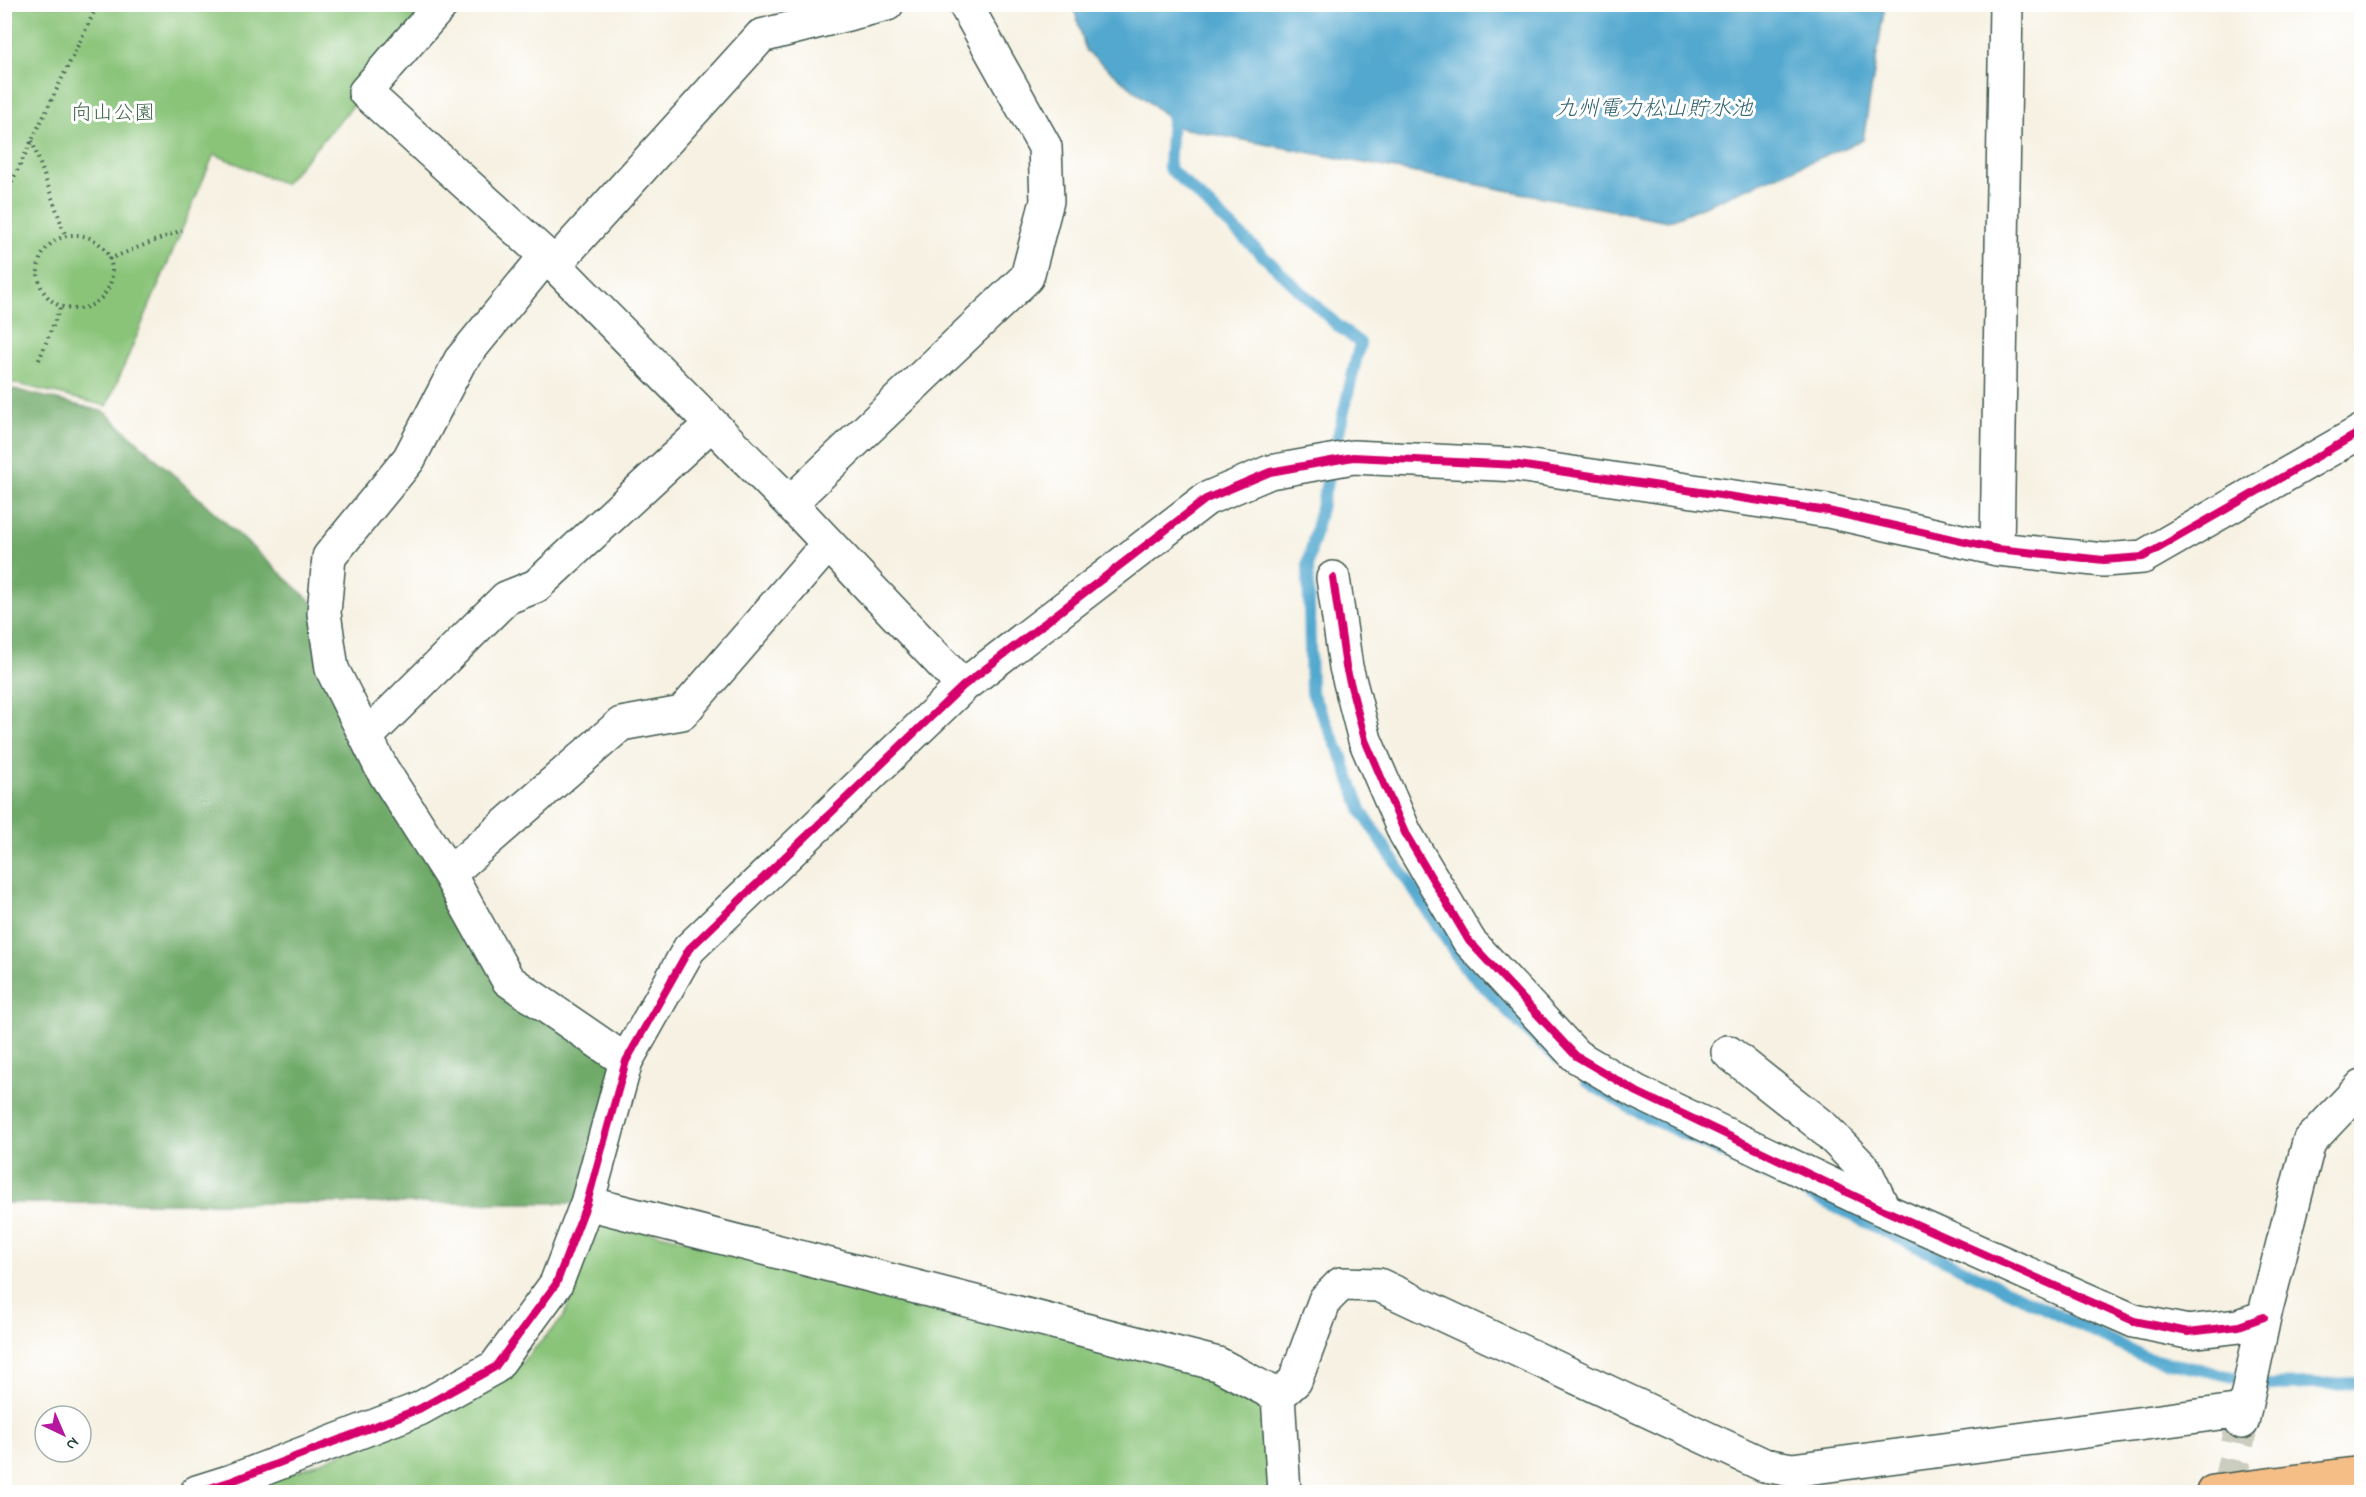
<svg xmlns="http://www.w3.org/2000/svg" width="2366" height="1497" viewBox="0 0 2366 1497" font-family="'Indie Flower','Klee One',sans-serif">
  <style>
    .green { fill: #8ac479; stroke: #548056; stroke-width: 1.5 }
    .forest { fill: #6faa69; stroke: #47744e; stroke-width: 1.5 }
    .water { fill: #52a8cf; stroke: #387282; stroke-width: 1.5 }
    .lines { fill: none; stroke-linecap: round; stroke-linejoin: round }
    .stream { stroke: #52a8cf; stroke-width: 12 }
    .minor-tunnel { stroke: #cbcdbf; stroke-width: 33; stroke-dasharray: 33 16; stroke-linecap: butt }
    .minor-casing { stroke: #3f584e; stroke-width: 36 }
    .primary-casing { stroke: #3f584e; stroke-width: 36 }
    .path { stroke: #3f584e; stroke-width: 4; stroke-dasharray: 1.5 4.5; stroke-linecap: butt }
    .minor { stroke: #fff; stroke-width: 33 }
    .primary { stroke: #f6be87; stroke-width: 33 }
    .cycleway-casing { stroke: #fff; stroke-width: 11 }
    .cycleway { stroke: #d6006c; stroke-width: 8 }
    .labels { text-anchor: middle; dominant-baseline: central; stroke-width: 6; stroke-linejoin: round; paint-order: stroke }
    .park-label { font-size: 21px; fill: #3f6649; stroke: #fff }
    .water-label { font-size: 22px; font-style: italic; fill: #31626a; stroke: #fff }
  </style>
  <rect width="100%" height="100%" fill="#fff"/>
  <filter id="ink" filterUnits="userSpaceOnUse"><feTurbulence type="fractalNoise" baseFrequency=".0167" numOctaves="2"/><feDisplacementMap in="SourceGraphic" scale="12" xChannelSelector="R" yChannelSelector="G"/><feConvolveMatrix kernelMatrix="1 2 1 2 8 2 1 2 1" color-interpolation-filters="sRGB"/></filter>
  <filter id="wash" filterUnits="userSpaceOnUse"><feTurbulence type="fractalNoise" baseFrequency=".008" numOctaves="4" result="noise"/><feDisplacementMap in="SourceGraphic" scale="24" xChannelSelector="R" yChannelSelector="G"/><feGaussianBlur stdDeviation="1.35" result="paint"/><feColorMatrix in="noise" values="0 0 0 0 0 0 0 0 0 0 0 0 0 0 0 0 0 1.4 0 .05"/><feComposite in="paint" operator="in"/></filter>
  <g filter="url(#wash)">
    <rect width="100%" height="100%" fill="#f6f1e2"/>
    <path class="green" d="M5 5H442L284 184 214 154 107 406 5 381Z
      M601 1220 1208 1363 1266 1407 1271 1492H245L336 1456 507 1378 563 1318Z"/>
    <path class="forest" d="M5 387 105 412 324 613 332 669 508 980 626 1061 587 1203H5Z"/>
    <path class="water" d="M1073 5V4L1885 5 1863 140 1668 221 1181 128 1086 51Z"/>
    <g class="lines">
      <path class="stream" d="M1173 104 1169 168 1338 326 1360 343 1308 563 1311 691 1341 755 1362 812 1463 965 1529 1033 1559 1059
        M1586 1081 1632 1109 2147 1358 2270 1385 2362 1383"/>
    </g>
  </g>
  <g filter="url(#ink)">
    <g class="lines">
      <path class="minor-tunnel" d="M2228 1492 2242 1422"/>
      <defs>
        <path id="minor" d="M442 4 365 92 546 256 790 503 963 686
          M546 256 460 361 409 459 329 557 324 613 332 669 382 769 449 874 508 980 626 1061
          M554 265 761 36 887 4
          M790 503 1027 277 1047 201 1045 147 965 4
          M1997 549 2006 4
          M1333 578 1346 667 1365 740 1405 833 1469 941 1576 1056 1637 1092 1884 1210 2134 1321 2188 1332 2239 1326 2264 1317
          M366 737 506 598 536 586 711 424
          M449 874 621 724 682 713 828 544
          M1728 1052 1824 1128 1865 1170 1884 1210
          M587 1203 1218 1364 1278 1396
          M1278 1396 1295 1381 1325 1300 1341 1284 1379 1285 1764 1465 1792 1470 2243 1410
          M1278 1396 1284 1492
          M2242 1422 2264 1317 2309 1142 2362 1086
          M197 1492 232 1481 419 1409 495 1367 556 1284 587 1203 626 1061 689 949 963 686 1206 499 1270 472 1353 457 1518 465 1828 511 1997 549 2104 560 2143 557 2362 431"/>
        <path id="primary" d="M2213 1492 2362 1473"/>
      </defs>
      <use href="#minor" class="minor-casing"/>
      <use href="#primary" class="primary-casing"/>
      <path class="path" d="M276 4H288
        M32 141 66 237
        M4 198 98 4
        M38 272a37 37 0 1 1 74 0a37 37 0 1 1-74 0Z
        M109 259 182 230
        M39 360 61 306"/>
      <use href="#minor" class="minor"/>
      <use href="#primary" class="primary"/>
      <defs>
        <path id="cycleway" d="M1333 578 1346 667 1365 740 1405 833 1469 941 1576 1056 1637 1092 1884 1210 2134 1321 2188 1332 2239 1326 2264 1317
          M197 1492 232 1481 419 1409 495 1367 556 1284 587 1203 626 1061 689 949 963 686 1206 499 1270 472 1353 457 1518 465 1828 511 1997 549 2104 560 2143 557 2362 431"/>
      </defs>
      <use href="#cycleway" class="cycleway-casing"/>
      <use href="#cycleway" class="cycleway"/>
    </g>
  </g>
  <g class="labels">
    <g class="park-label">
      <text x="113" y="114">向山公園</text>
    </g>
    <g class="water-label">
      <text x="1654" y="110">九州電力松山貯水池</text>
    </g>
  </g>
  <rect width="2366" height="1497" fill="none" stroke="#fff" stroke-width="24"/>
  <g transform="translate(63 1434) rotate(136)"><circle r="28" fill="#ffffff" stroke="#a5b1ae" stroke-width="1.5"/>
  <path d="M0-4.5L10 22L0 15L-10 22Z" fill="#b5179e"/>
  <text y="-9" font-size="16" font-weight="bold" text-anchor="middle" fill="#1f3d34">N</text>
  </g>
</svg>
